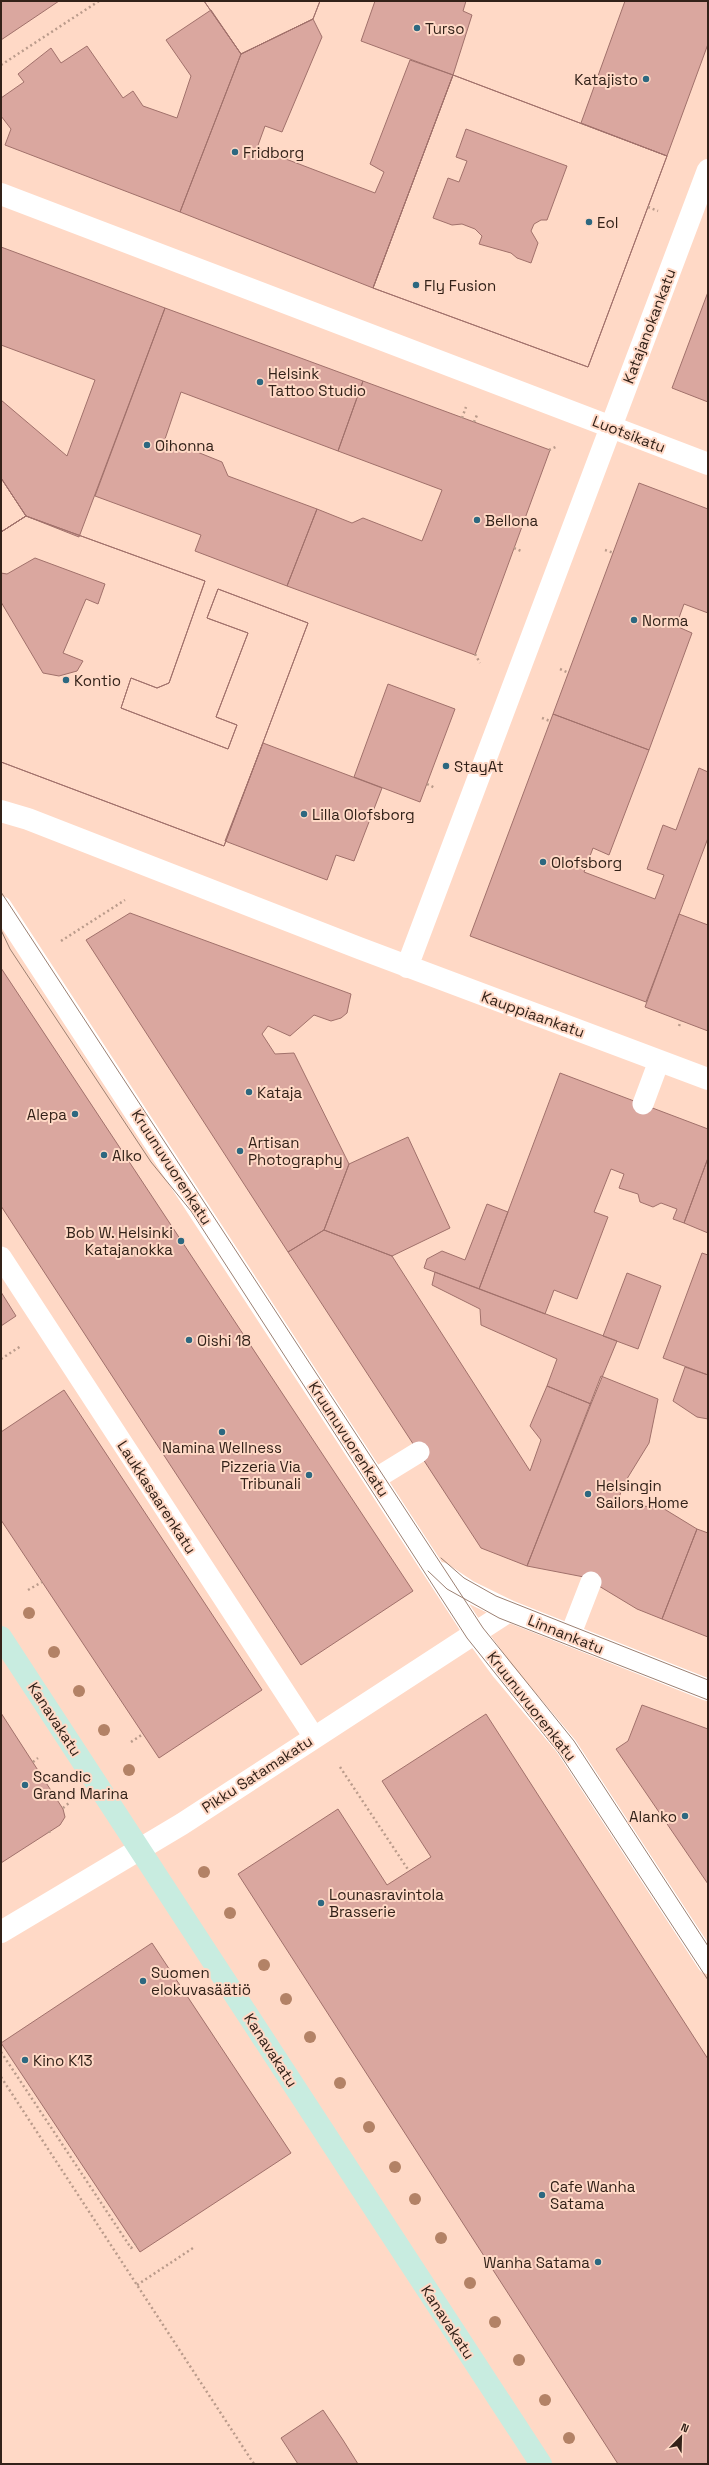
<svg xmlns="http://www.w3.org/2000/svg" width="709" height="2465" viewBox="0 0 709 2465" font-family="'Space Grotesk',sans-serif">
  <style>
    .building { fill: #daa79f; stroke: #a1716b; fill-rule: evenodd }
    .lines { fill: none; stroke-linecap: round; stroke-linejoin: round }
    .path { stroke: #ba9b8b; stroke-width: 2.5; stroke-dasharray: 2 3; stroke-linecap: butt }
    .service { stroke: #fff; stroke-width: 21 }
    .minor { stroke: #fff; stroke-width: 22 }
    .secondary { stroke: #c8ece0; stroke-width: 22 }
    .tram { stroke: #9c8072; stroke-width: 1 }
    .tree { fill: #b38266 }
    .poi-dot { fill: #2d6880; stroke: #ffd9c6; stroke-width: 1.5 }
    .labels { text-anchor: middle; dominant-baseline: central; stroke-width: 4; stroke-linejoin: round; paint-order: stroke }
    .poi-label { font-size: 15px; fill: #332219; stroke: #ffd9c6; text-anchor: start }
    .street-label { font-size: 15px; fill: #332219; stroke: #ffd9c6 }
  </style>
  <rect width="100%" height="100%" fill="#ffd9c6"/>
  <path class="building" d="M1 1H59L1 40Z
    M204 1H320L313 19 241 54Z
    M204 1H320L313 19 241 54Z
    M375 1H466L463 11 472 15 453 75 361 41Z
    M625 1H708V44L667 156 581 123Z
    M211 10 241 54 180 212 5 145 11 129 1 116V98L24 82 18 74 51 48 61 63 87 46 123 98 133 91 143 106 177 118 191 76 166 40Z
    M313 19 322 37 282 132 265 126 257 148 375 193 384 172 370 164 410 60 453 75 373 288 180 212 241 54Z
    M453 75 667 156 588 367 373 288ZM466 129 567 166 547 220H541L534 224 531 231 538 243 531 263 517 258 511 253 479 244 482 236 475 229 462 224 452 225 433 218 448 178 459 182 467 161 456 157Z
    M453 75 667 156 588 367 373 288Z
    M1 247 165 308 79 537 26 516 1 478V400L67 456 95 380 1 345Z
    M708 292V402L672 388Z
    M165 308 363 381 338 451 181 392 165 439 222 462 228 476 317 509 287 586 195 551 201 535 95 496Z
    M363 381 550 450 475 655 287 586 317 509 352 523 363 518 422 541 442 490 338 451Z
    M1 478 26 516 1 532Z
    M1 478 26 516 1 532Z
    M639 483 708 509V613L684 604 676 626 692 633 649 750 553 714Z
    M26 516 205 581 169 683 157 688 131 678 121 708 228 749 237 725 216 717 248 633 207 618 218 589 308 623 224 846 1 762V602L43 673 59 676 77 671 83 661 63 653 86 599 98 604 105 584 35 558 7 574 1 573V532Z
    M26 516 205 581 169 683 157 688 131 678 121 708 228 749 237 725 216 717 248 633 207 618 218 589 308 623 224 846 1 762V532Z
    M388 684 455 709 420 802 354 777Z
    M553 714 649 750 609 855 593 848 584 872 655 899 664 875 647 869 663 825 676 830 699 768 708 772V838L646 1002 470 936Z
    M263 743 382 788 354 861 336 855 327 880 225 841Z
    M130 913 351 994 347 1013 341 1018 331 1021 314 1015 290 1036 268 1026 262 1034 275 1054 294 1053 349 1164 324 1230 288 1252 86 940Z
    M679 914 708 925V1031L645 1007Z
    M1 968 413 1591 301 1665 1 1206Z
    M560 1073 708 1129V1158L684 1223 673 1219 677 1209 661 1203 653 1207 640 1202 638 1194 619 1188 624 1174 611 1169 594 1212 608 1217 577 1299 554 1290 545 1314 479 1289Z
    M408 1137 450 1228 392 1256 324 1230 349 1164Z
    M708 1158V1233L684 1223Z
    M487 1204 508 1212 479 1289 424 1268 427 1259 442 1251 465 1260Z
    M324 1230 392 1256 530 1471 541 1440 530 1426 547 1386 591 1404 527 1566 481 1548 288 1252Z
    M702 1253 708 1255V1375L663 1358Z
    M435 1272 617 1341 591 1404 547 1386 557 1359 481 1325 480 1309 432 1285Z
    M627 1273 661 1286 638 1349 603 1336Z
    M1 1292 16 1316 1 1326Z
    M685 1367 708 1375V1419L697 1417 673 1401Z
    M601 1376 658 1399 649 1443 625 1482 616 1505 661 1507 697 1529 662 1619 637 1609 584 1577 527 1566Z
    M64 1390 262 1690 159 1758 1 1520V1432Z
    M697 1529 708 1533V1637L662 1619Z
    M642 1705 708 1729V1884L616 1749 628 1741Z
    M1 1713 63 1809 65 1817 60 1825 1 1863Z
    M486 1714 708 2059V2464H618L238 1874 338 1809 387 1885 431 1857 382 1781Z
    M152 1943 291 2153 140 2252 1 2043Z
    M323 2410 343 2440 358 2464H298L281 2438Z"/>
  <g class="lines">
    <path class="path" d="M1 65 99 1
      M648 207 658 211
      M462 418 466 407
      M474 422 477 415
      M549 450 558 446
      M514 548 521 551
      M605 550 614 553
      M475 654 480 663
      M560 669 569 673
      M542 718 550 721
      M427 784 435 788
      M61 941 125 900
      M679 1026 681 1021
      M1 1359 21 1346
      M28 1590 42 1582
      M131 1742 143 1734
      M33 1762 38 1758
      M340 1767 409 1871
      M63 1808 69 1803
      M49 1831 51 1835
      M1 2052 131 2248 136 2244
      M1 2077 254 2464
      M137 2285 193 2248"/>
    <path class="service" d="M643 1104 659 1061
      M1 1257 314 1737
      M375 1479 419 1452
      M570 1636 591 1582"/>
    <path class="minor" d="M1 194 708 464
      M1 811 28 819 359 948 708 1079
      M1 907 475 1633 502 1670 566 1746 708 1963
      M407 967 708 170
      M441 1573 468 1591 509 1611 708 1690
      M1 1932 182 1824 509 1611"/>
    <path class="secondary" d="M1 1637 541 2464"/>
    <path class="tram" d="M1 892 483 1628 574 1741 708 1946
      M1 930 10 949 151 1162 191 1211 467 1638 559 1753 708 1980
      M441 1558 464 1578 496 1596 708 1680
      M428 1571 447 1589 499 1618 708 1700"/>
  </g>
  <g class="tree">
    <circle cx="29" cy="1613" r="6"/>
    <circle cx="54" cy="1652" r="6"/>
    <circle cx="79" cy="1691" r="6"/>
    <circle cx="104" cy="1730" r="6"/>
    <circle cx="129" cy="1770" r="6"/>
    <circle cx="204" cy="1872" r="6"/>
    <circle cx="230" cy="1913" r="6"/>
    <circle cx="264" cy="1965" r="6"/>
    <circle cx="286" cy="1999" r="6"/>
    <circle cx="310" cy="2037" r="6"/>
    <circle cx="340" cy="2083" r="6"/>
    <circle cx="369" cy="2127" r="6"/>
    <circle cx="395" cy="2167" r="6"/>
    <circle cx="415" cy="2199" r="6"/>
    <circle cx="441" cy="2238" r="6"/>
    <circle cx="470" cy="2283" r="6"/>
    <circle cx="495" cy="2322" r="6"/>
    <circle cx="519" cy="2360" r="6"/>
    <circle cx="545" cy="2400" r="6"/>
    <circle cx="569" cy="2438" r="6"/>
  </g>
  <g class="poi-dot">
    <circle cx="417" cy="28" r="4"/>
    <circle cx="646" cy="79" r="4"/>
    <circle cx="235" cy="152" r="4"/>
    <circle cx="589" cy="222" r="4"/>
    <circle cx="416" cy="285" r="4"/>
    <circle cx="260" cy="382" r="4"/>
    <circle cx="147" cy="445" r="4"/>
    <circle cx="477" cy="520" r="4"/>
    <circle cx="634" cy="620" r="4"/>
    <circle cx="66" cy="680" r="4"/>
    <circle cx="446" cy="766" r="4"/>
    <circle cx="304" cy="814" r="4"/>
    <circle cx="543" cy="862" r="4"/>
    <circle cx="249" cy="1092" r="4"/>
    <circle cx="75" cy="1114" r="4"/>
    <circle cx="240" cy="1151" r="4"/>
    <circle cx="104" cy="1155" r="4"/>
    <circle cx="181" cy="1241" r="4"/>
    <circle cx="189" cy="1340" r="4"/>
    <circle cx="222" cy="1432" r="4"/>
    <circle cx="309" cy="1475" r="4"/>
    <circle cx="588" cy="1494" r="4"/>
    <circle cx="25" cy="1785" r="4"/>
    <circle cx="685" cy="1816" r="4"/>
    <circle cx="321" cy="1903" r="4"/>
    <circle cx="143" cy="1981" r="4"/>
    <circle cx="25" cy="2060" r="4"/>
    <circle cx="542" cy="2195" r="4"/>
    <circle cx="598" cy="2262" r="4"/>
  </g>
  <g class="labels">
    <g class="poi-label">
      <text x="425" y="28">Turso</text>
      <text x="638" y="79" text-anchor="end">Katajisto</text>
      <text x="243" y="152">Fridborg</text>
      <text x="597" y="222">Eol</text>
      <text x="424" y="285">Fly Fusion</text>
      <text x="268" y="373">Helsink<tspan x="268" dy="17">Tattoo Studio</tspan></text>
      <text x="155" y="445">Oihonna</text>
      <text x="485" y="520">Bellona</text>
      <text x="642" y="620">Norma</text>
      <text x="74" y="680">Kontio</text>
      <text x="454" y="766">StayAt</text>
      <text x="312" y="814">Lilla Olofsborg</text>
      <text x="551" y="862">Olofsborg</text>
      <text x="257" y="1092">Kataja</text>
      <text x="67" y="1114" text-anchor="end">Alepa</text>
      <text x="248" y="1142">Artisan<tspan x="248" dy="17">Photography</tspan></text>
      <text x="112" y="1155">Alko</text>
      <text x="173" y="1232" text-anchor="end">Bob W. Helsinki<tspan x="173" dy="17">Katajanokka</tspan></text>
      <text x="197" y="1340">Oishi 18</text>
      <text x="222" y="1447" text-anchor="middle">Namina Wellness</text>
      <text x="301" y="1466" text-anchor="end">Pizzeria Via<tspan x="301" dy="17">Tribunali</tspan></text>
      <text x="596" y="1485">Helsingin<tspan x="596" dy="17">Sailors Home</tspan></text>
      <text x="33" y="1776">Scandic<tspan x="33" dy="17">Grand Marina</tspan></text>
      <text x="677" y="1816" text-anchor="end">Alanko</text>
      <text x="329" y="1894">Lounasravintola<tspan x="329" dy="17">Brasserie</tspan></text>
      <text x="151" y="1972">Suomen<tspan x="151" dy="17">elokuvasäätiö</tspan></text>
      <text x="33" y="2060">Kino K13</text>
      <text x="550" y="2186">Cafe Wanha<tspan x="550" dy="17">Satama</tspan></text>
      <text x="590" y="2262" text-anchor="end">Wanha Satama</text>
    </g>
    <g class="street-label">
      <text transform="translate(649 326) rotate(-69)">Katajanokankatu</text>
      <text transform="translate(629 434) rotate(21)">Luotsikatu</text>
      <text transform="translate(533 1014) rotate(20)">Kauppiaankatu</text>
      <text transform="translate(172 1167) rotate(57)">Kruunuvuorenkatu</text>
      <text transform="translate(349 1439) rotate(57)">Kruunuvuorenkatu</text>
      <text transform="translate(157 1497) rotate(57)">Laukkasaarenkatu</text>
      <text transform="translate(566 1634) rotate(22)">Linnankatu</text>
      <text transform="translate(532 1706) rotate(52)">Kruunuvuorenkatu</text>
      <text transform="translate(55 1719) rotate(57)">Kanavakatu</text>
      <text transform="translate(257 1774) rotate(-33)">Pikku Satamakatu</text>
      <text transform="translate(271 2050) rotate(57)">Kanavakatu</text>
      <text transform="translate(448 2322) rotate(57)">Kanavakatu</text>
    </g>
  </g>
  <rect width="709" height="2465" fill="none" stroke="#332219" stroke-width="4"/>
  <g transform="translate(681 2437) rotate(23)" stroke="#ffd9c6" stroke-width="3" paint-order="stroke">
  <path d="M0-3L7 15L0 10L-7 15Z" fill="#332219"/>
  <text y="-6" font-size="11" font-weight="bold" text-anchor="middle" fill="#332219">N</text>
  </g>
</svg>
